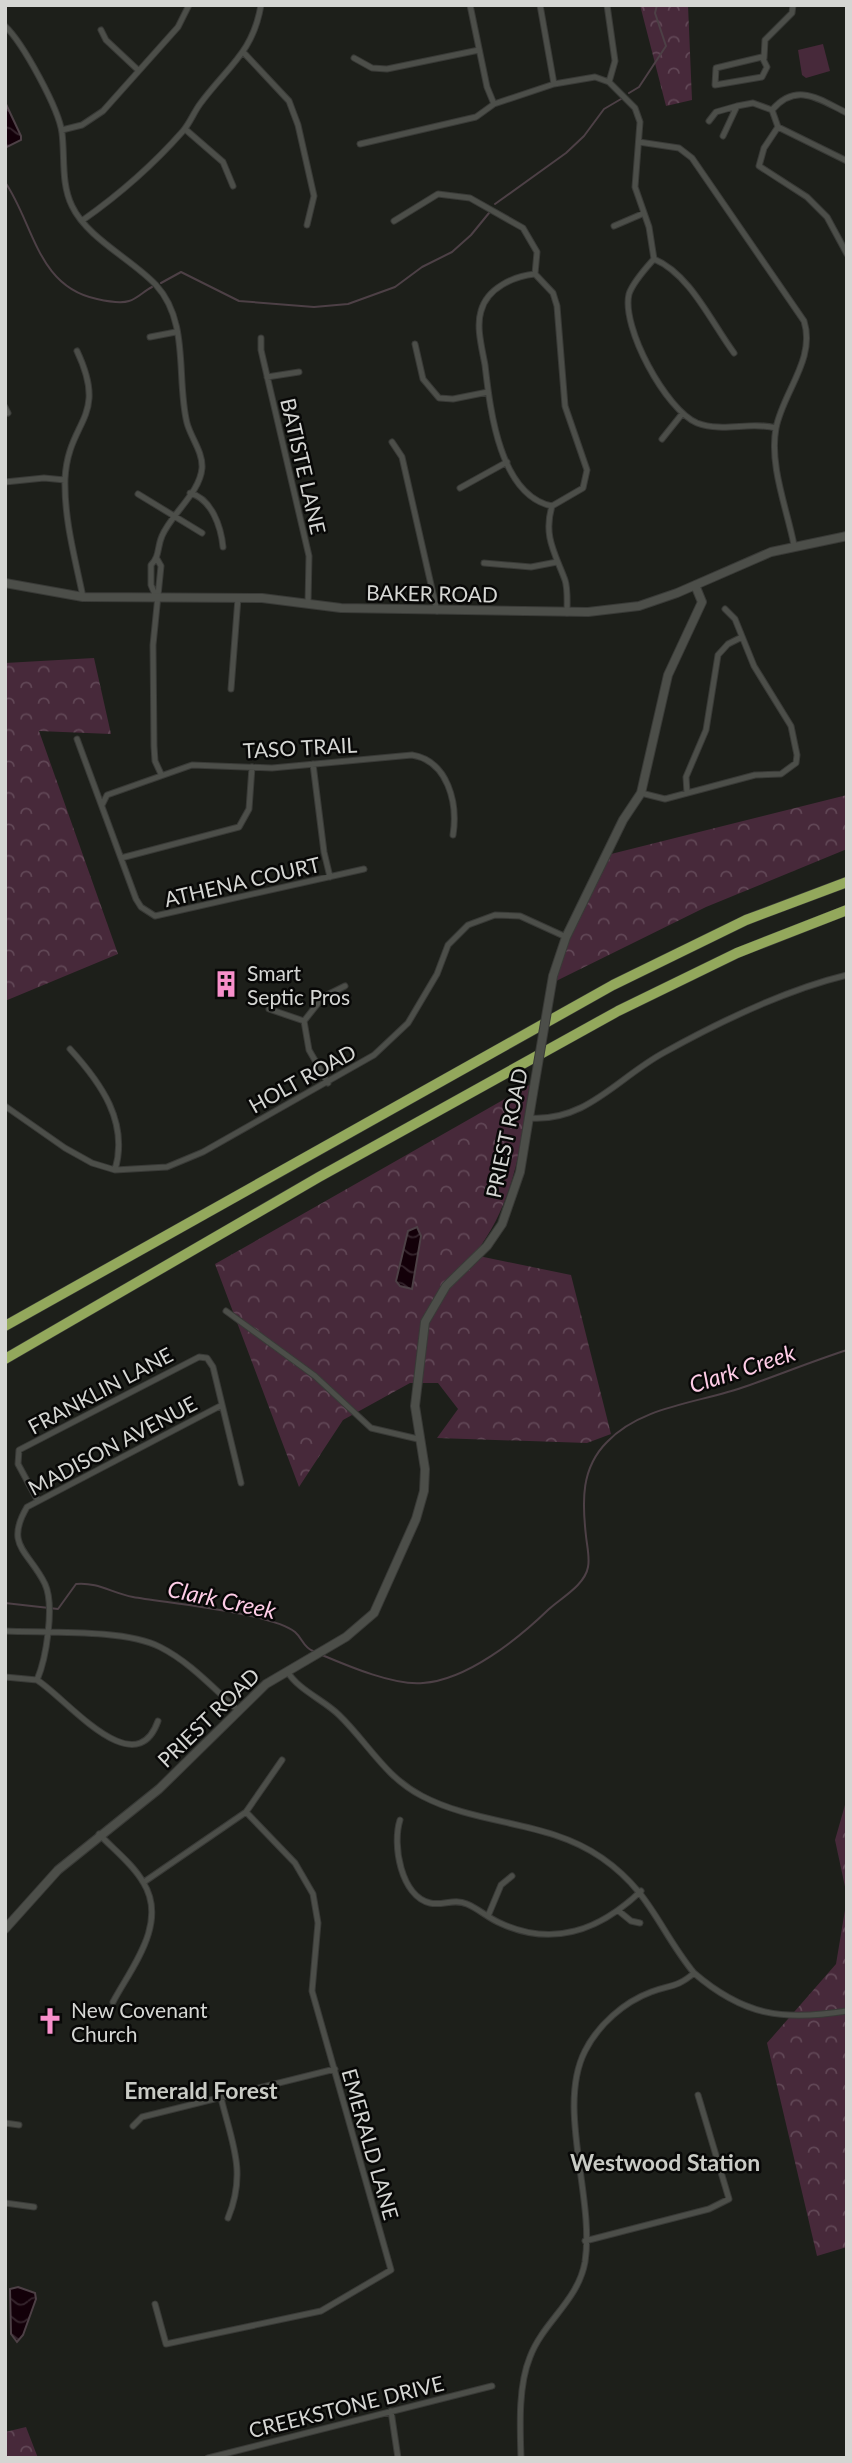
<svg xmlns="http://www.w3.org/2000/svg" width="852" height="2463" viewBox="0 0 852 2463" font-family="Lato,sans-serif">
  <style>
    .forest { fill: url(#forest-crowns) }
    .pitch { fill: #47293a }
    .water { fill: url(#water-waves); stroke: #4d4046; stroke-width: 2 }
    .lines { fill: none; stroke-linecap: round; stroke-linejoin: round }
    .stream { stroke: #4d4046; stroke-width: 2 }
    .street-casing { stroke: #393a37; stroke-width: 7 }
    .secondary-casing { stroke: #393a37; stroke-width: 10 }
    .highway-casing { stroke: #393a37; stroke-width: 11 }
    .street { stroke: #4c4e49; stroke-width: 5 }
    .secondary { stroke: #4c4e49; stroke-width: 8 }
    .highway { stroke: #93a85c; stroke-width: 10 }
    .secondary-bridge-casing { stroke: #393a37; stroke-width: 10; stroke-linecap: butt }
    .secondary-bridge { stroke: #4c4e49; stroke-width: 8 }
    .labels { text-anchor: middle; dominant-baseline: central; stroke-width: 5; stroke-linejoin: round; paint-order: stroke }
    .street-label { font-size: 21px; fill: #d5d6d3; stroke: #080807 }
    .poi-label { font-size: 21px; fill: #d5d6d3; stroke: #080807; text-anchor: start }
    .water-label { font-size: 23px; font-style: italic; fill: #fecce6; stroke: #080807 }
    .neighbourhood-label { font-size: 23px; font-weight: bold; fill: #c9cbc5; stroke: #080807 }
  </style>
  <defs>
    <pattern id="forest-crowns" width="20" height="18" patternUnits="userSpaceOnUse" patternTransform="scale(1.75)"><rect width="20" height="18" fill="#47293a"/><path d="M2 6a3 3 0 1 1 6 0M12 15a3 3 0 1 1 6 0" fill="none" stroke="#614756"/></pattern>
    <pattern id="water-waves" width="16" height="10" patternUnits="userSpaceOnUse" patternTransform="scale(1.75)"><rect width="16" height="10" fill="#130009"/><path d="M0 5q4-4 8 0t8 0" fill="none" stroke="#34242c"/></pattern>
  </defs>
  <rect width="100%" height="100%" fill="#1d1f1a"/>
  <path class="forest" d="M640 5H688L692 100 666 106Z
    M94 658 111 734 39 731 118 954 5 1001V663Z
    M847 795V849L706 907 548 985 603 856Z
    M531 1084C521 1147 514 1204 474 1255L571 1275 611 1434 587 1443 437 1438 458 1409 438 1383H410L343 1420 299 1487 215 1264Z
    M847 1798V1896L835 1840Z
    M847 1898V2247L817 2256 767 2043 836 1964Z
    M26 2427 38 2458H5V2432Z"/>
  <path class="pitch" d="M823 44 830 71 806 78 802 75 798 50Z"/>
  <path class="water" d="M5 102 21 136V140L5 148Z
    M417 1227 421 1236 412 1289 400 1286 396 1281 408 1231Z
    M18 2287 35 2293 36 2299 23 2335 17 2342 11 2334 10 2289Z"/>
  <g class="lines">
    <path class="stream" d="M629 93 639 87 666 46 655 13 657 5
      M5 182C34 224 37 287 97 299 106 301 120 304 129 301 137 299 144 291 152 287
      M495 204 566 153 584 136 604 109 621 99
      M161 283 181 272 239 301 314 307 348 304 395 287 422 267 452 252 471 235 489 213
      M5 1603 58 1609 76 1584C98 1582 112 1593 133 1597 166 1603 272 1613 295 1632 303 1639 303 1647 313 1651
      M322 1655C348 1666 395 1686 423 1683 467 1680 518 1639 549 1609 561 1598 585 1585 588 1567 590 1558 587 1546 586 1536 582 1501 581 1468 607 1442 642 1405 701 1403 747 1386 781 1374 813 1361 847 1350"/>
    <defs>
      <path id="street" d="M470 5 487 87 494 104
        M540 5 554 84
        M607 5 615 61 609 82
        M5 26C23 43 59 109 62 133 65 157 61 184 72 206 87 238 133 260 156 285 190 322 176 379 187 423 191 438 203 452 202 468 200 493 171 514 162 536 157 547 160 556 151 565V585L156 597
        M101 30 106 40 138 70
        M245 54 289 101 298 125 314 196 307 225
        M762 57 767 67 762 77 715 85 716 68Z
        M354 58 372 68 387 69 479 50
        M764 58 765 40 792 13 793 5
        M847 113C820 100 797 81 772 110L778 127 847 161
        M709 121 716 112 737 106
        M778 127 764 148 759 166 807 197 827 217 847 254
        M185 129 223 162 233 186
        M62 130 82 125 103 111 178 27 189 5
        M723 136 737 106 753 103 772 110
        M639 142 679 148 692 158 804 321C816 359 783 392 776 428 769 465 787 509 794 545
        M360 144 476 117 494 104 554 84 595 77 609 82 635 108 640 122 635 187 649 227 654 259C646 268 633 282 629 294 621 327 666 410 697 423 724 433 749 421 776 428
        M83 220C120 194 153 165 183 131 190 123 194 112 200 104 227 67 253 53 261 5
        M394 221 438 194 470 198 523 228 537 252 535 274
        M614 226 642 214
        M654 259C690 274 711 322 734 353
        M150 337 176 332
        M261 338V350L309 556 308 603
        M415 344 423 379 439 398 453 399 488 392
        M77 351C109 419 68 419 65 479 64 519 75 558 83 597
        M267 377 299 372
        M5 407 8 413
        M662 439 682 414
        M392 442 402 457 437 611
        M5 482 44 478 65 480
        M460 488 507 462
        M190 493C212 499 221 527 223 547
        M138 494 202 533
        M552 506C499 495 490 408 485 365 482 348 476 327 481 311 487 288 514 276 535 274L553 293 557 306 565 406 587 470 583 488 552 506C543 536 555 553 565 580 568 589 567 602 567 613
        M157 559 161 566 153 645 154 746 155 761 161 774
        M484 563 531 567 557 562
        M231 689 238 598
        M77 739 136 899 141 907 155 916 364 869
        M313 764 324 852 330 877
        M641 793 665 799 755 775 781 774 796 763 797 755 791 726 754 666 735 619 725 609
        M687 793 686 777 706 730 718 655 728 644 742 637
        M102 805 107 795 192 765 272 768 412 755C448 761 458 803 453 835
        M121 858 239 827 249 809 252 767
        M269 1009 304 1021
        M70 1049C101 1083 129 1122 115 1170
        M328 1083 309 1050 304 1021 323 997 345 986
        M5 1106 65 1148 92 1163 115 1170 167 1167 203 1152 374 1055 408 1023 437 974 448 945 468 925 495 915 520 916 566 937
        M530 1118C587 1122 618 1077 665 1052 721 1021 785 990 847 975
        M226 1311 315 1376 371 1428 418 1439
        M38 1501 18 1464 19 1450 199 1357 207 1358 213 1367 241 1483
        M5 1631C46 1633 125 1629 160 1647 190 1662 214 1689 239 1711
        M287 1671C298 1690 324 1700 339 1715 368 1743 385 1777 422 1796 479 1826 548 1820 602 1858 651 1892 659 1930 694 1973
        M5 1677 37 1680C46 1659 55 1606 45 1584 29 1551 4 1546 27 1507L222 1405
        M37 1680C65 1697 135 1786 158 1721
        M400 1820C392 1845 401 1896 430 1903 443 1906 454 1898 467 1904 479 1909 488 1918 500 1923 554 1948 600 1930 641 1891
        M99 1834C113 1849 133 1864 143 1882 169 1923 131 1968 113 2002
        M144 1882 246 1812 282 1760
        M620 1912 631 1921 640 1923
        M488 1916 501 1885 512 1876
        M221 2098C232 2143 247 2172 228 2218
        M5 2123 19 2125
        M133 2126 142 2117 335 2069
        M5 2203 34 2207
        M585 2241 709 2209 729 2199 698 2095
        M155 2304 166 2344 321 2311 391 2270 312 1991 318 1923 313 1894 295 1863 246 1812
        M391 2411 398 2458
        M208 2458 492 2386
        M521 2458C520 2427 518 2386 530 2357 543 2322 578 2301 585 2262 595 2198 556 2108 585 2051 598 2025 624 2002 651 1992 669 1985 677 1988 694 1973 744 2016 783 2021 847 2011"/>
      <path id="secondary" d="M5 583 83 597 262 598 341 608 588 612 639 606 677 593 771 552 847 536
        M553 976 566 937 623 820 641 793 668 675 702 602 695 585
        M5 1929 58 1870 159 1789 266 1684 346 1637 374 1613 416 1519 424 1491 425 1469 415 1406 425 1322 446 1286 487 1246 502 1224 520 1172 533 1093"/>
      <path id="highway" d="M5 1326 613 985 746 920 847 882
        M5 1359 319 1177 618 1011 737 953 847 910"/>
    </defs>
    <use href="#street" class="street-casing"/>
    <use href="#secondary" class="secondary-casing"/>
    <use href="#highway" class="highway-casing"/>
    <use href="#street" class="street"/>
    <use href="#secondary" class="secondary"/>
    <use href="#highway" class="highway"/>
    <defs>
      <path id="secondary-bridge" d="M533 1093 553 976"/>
    </defs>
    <use href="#secondary-bridge" class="secondary-bridge-casing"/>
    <use href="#secondary-bridge" class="secondary-bridge"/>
  </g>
  <defs>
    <symbol id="building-bare" viewBox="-9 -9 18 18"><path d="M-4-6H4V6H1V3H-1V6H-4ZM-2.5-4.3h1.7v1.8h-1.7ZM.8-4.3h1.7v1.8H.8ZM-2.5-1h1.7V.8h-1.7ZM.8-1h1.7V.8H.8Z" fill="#f890cb" stroke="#080807" stroke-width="2.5" paint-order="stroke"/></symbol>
    <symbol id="church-bare" viewBox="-9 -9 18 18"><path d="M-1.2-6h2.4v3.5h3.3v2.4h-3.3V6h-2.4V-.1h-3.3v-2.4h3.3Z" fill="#f890cb" stroke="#080807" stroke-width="2.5" paint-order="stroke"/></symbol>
  </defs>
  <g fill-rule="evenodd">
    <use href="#building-bare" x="207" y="965" width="38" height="38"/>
    <use href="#church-bare" x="31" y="2002" width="38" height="38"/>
  </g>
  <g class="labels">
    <g class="street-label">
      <text transform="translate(304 466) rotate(77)">BATISTE LANE</text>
      <text transform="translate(432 593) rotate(1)">BAKER ROAD</text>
      <text transform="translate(300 747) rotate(-3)">TASO TRAIL</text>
      <text transform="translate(242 881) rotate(-13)">ATHENA COURT</text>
      <text transform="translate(302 1078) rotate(-29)">HOLT ROAD</text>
      <text transform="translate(506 1133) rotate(-78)">PRIEST ROAD</text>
      <text transform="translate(100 1390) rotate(-28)">FRANKLIN LANE</text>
      <text transform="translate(112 1445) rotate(-28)">MADISON AVENUE</text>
      <text transform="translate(208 1717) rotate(-44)">PRIEST ROAD</text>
      <text transform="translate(371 2144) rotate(74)">EMERALD LANE</text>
      <text transform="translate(346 2406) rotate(-14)">CREEKSTONE DRIVE</text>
    </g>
    <g class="poi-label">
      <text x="247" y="972">Smart<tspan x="247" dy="24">Septic Pros</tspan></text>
      <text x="71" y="2009">New Covenant<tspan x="71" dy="24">Church</tspan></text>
    </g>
    <g class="water-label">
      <text transform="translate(742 1368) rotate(-18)">Clark Creek</text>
      <text transform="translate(222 1599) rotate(12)">Clark Creek</text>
    </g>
    <g class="neighbourhood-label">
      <text x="201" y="2090">Emerald Forest</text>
      <text x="665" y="2162">Westwood Station</text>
    </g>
  </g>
  <rect width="852" height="2463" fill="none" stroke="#d5d6d3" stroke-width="14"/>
</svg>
